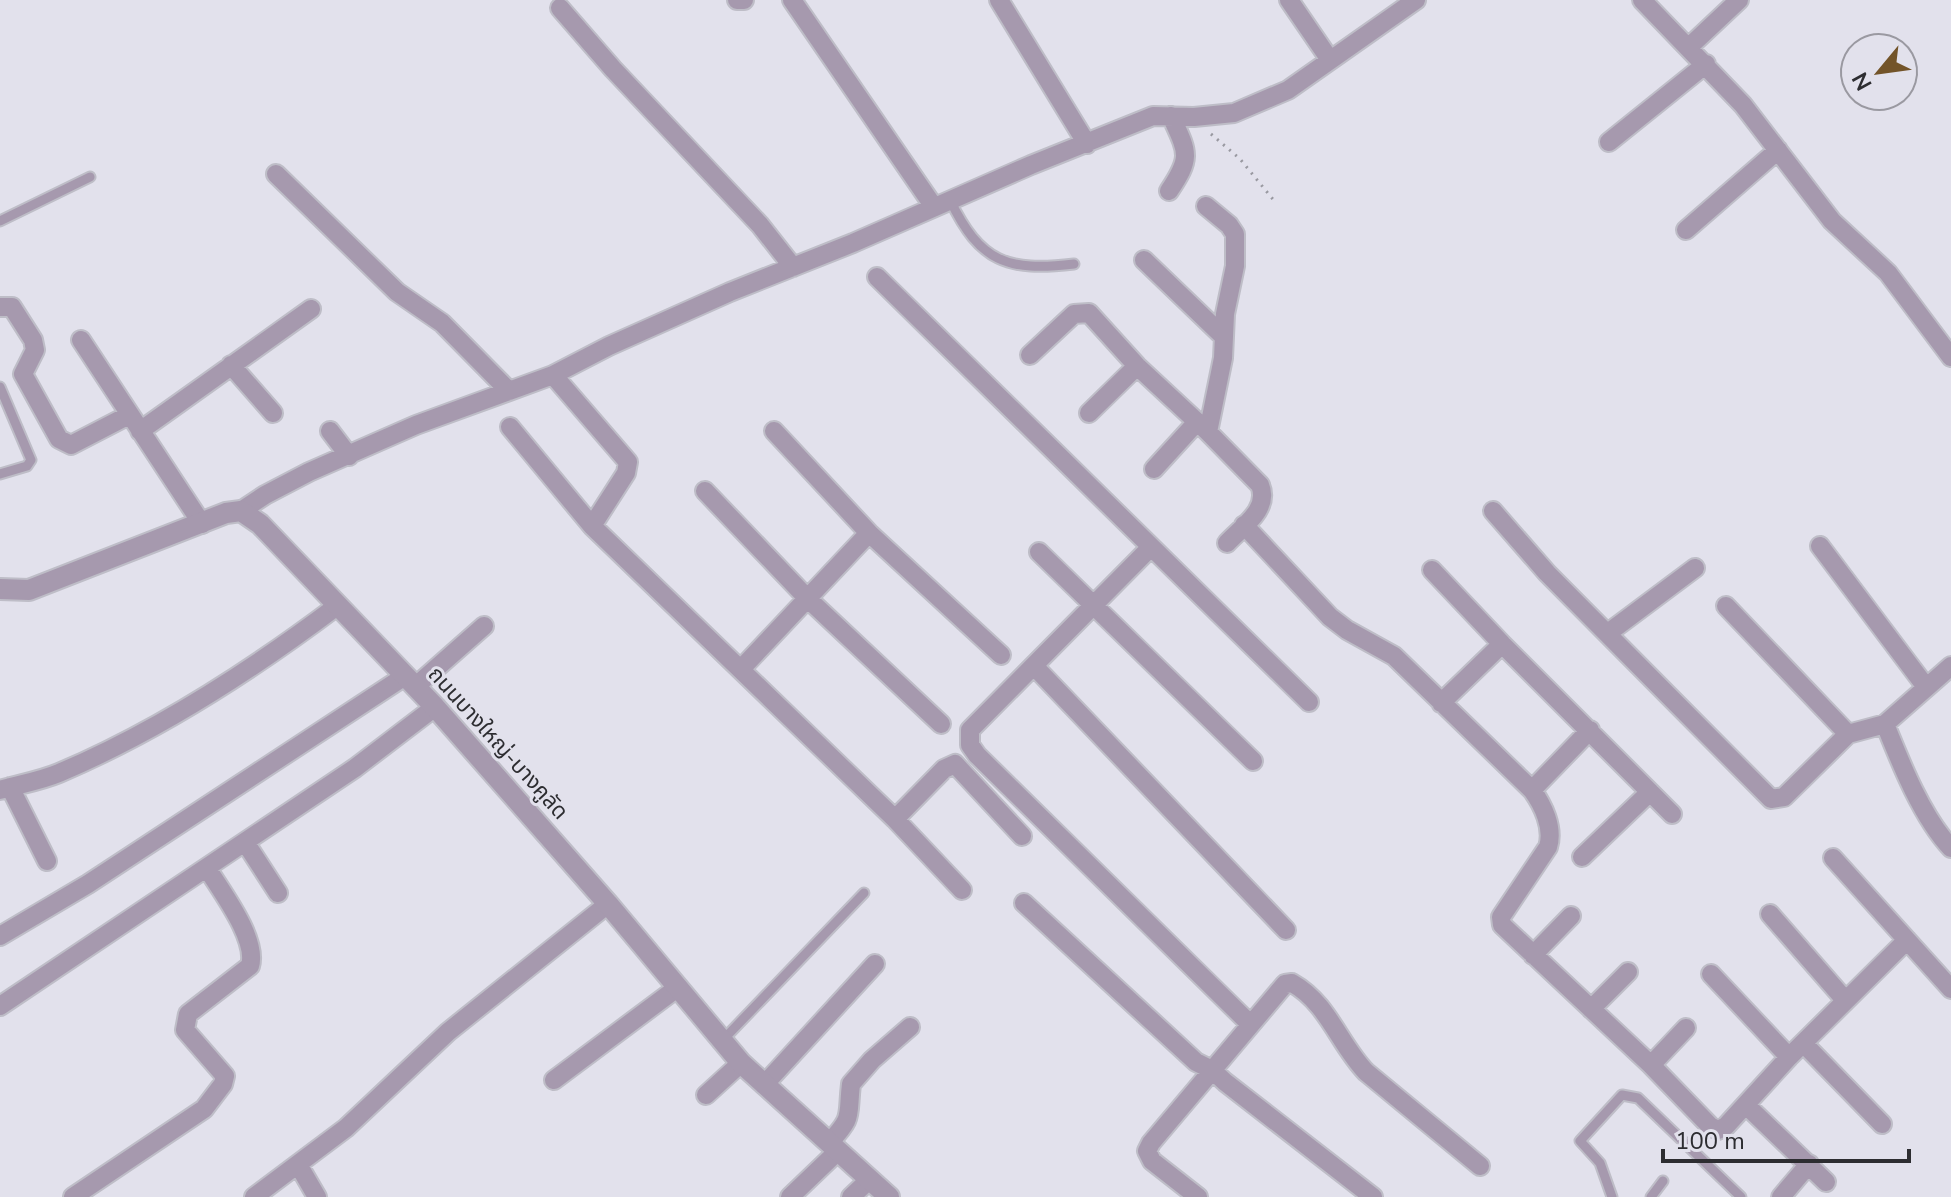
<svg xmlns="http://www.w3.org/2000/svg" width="1951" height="1197" viewBox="0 0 1951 1197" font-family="'Nunito Sans','Noto Sans Thai',sans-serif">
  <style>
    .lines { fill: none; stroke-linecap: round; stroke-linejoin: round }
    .service-casing { stroke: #bebdc7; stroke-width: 13 }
    .minor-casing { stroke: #bebdc7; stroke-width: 22 }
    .tertiary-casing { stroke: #bebdc7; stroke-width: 24 }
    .path { stroke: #9999a1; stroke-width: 3; stroke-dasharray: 2 6; stroke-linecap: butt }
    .service { stroke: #a699ae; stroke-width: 9 }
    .minor { stroke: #a699ae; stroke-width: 18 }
    .tertiary { stroke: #a699ae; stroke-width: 20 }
    .labels { text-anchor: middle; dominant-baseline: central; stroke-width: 6; stroke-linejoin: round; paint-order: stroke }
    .street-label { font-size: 22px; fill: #2d2d31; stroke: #e2e1ec }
  </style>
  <rect width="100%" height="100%" fill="#e2e1ec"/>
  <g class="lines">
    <defs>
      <path id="service" d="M950 200C980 262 1007 272 1074 264
        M0 221 90 177
        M0 387 31 460 27 466 0 474
        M721 1042 864 893
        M1612 1197 1600 1163 1580 1141 1622 1095 1638 1098 1741 1197
        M1651 1197 1663 1181"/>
      <path id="minor" d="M737 0H744
        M792 0 934 207
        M999 0 1087 144
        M1289 0 1330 60
        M1642 0 1743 105 1832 221 1888 273 1951 357
        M560 8 613 69 760 225 793 267
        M1689 47 1739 0
        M1609 142 1706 64
        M276 174 397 292 442 323 509 391
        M1169 191C1192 157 1188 153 1171 116
        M1206 206 1229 225 1235 234V266L1225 314 1223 358 1208 432 1260 485C1270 509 1243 526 1227 543
        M1686 230 1778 150
        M1144 260 1224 337
        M877 277 1309 702
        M0 307H12L33 340 35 350 23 374 59 439 71 445 129 415
        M81 340 202 524
        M1030 355 1074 314 1089 313 1137 366 1208 432
        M231 365 273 413
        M553 375 628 462 626 473 592 526 895 819 962 890
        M1089 413 1137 366
        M510 427 592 526
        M140 431 311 309
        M330 431 349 456
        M774 431 869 533 1001 655
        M1154 469 1196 423
        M705 491 807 598 941 724
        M241 511 265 495 309 472 416 425 553 375 609 346 730 292 853 243 1031 165 1153 116 1194 117 1234 113 1288 90 1416 0
        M1493 511 1547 573 1771 799 1784 797 1848 734 1885 724 1951 666
        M1244 525 1330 617 1347 630 1394 656 1532 790C1543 805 1554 828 1548 847L1501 917 1502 925 1651 1065 1710 1126 1718 1130 1726 1126 1789 1057 1907 940
        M1820 546 1926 687
        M1151 547 970 730V745L977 755 1250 1024
        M1039 552 1253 761
        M1432 570 1502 644 1672 814
        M1726 606 1848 734
        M1608 633 1695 568
        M1034 666 1286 930
        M741 669 869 533
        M416 686 484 626
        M1441 703 1502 644
        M1885 724C1901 764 1922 817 1951 848
        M10 787 47 861
        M0 790C20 784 40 781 59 773 158 731 252 670 337 606
        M1532 790 1590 730
        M895 819 944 769 955 764 1022 836
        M245 842 278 893
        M1582 857 1650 792
        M1833 858 1951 989
        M1024 903 1196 1062 1212 1070 1225 1082 1373 1197
        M1770 914 1845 1000
        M0 936 88 884 405 676
        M1533 955 1571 916
        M1711 974 1789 1057
        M0 1006 355 768 435 707
        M1591 1009 1628 972
        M1804 1044 1882 1124
        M1651 1065 1686 1028
        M554 1080 677 988
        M764 1085 875 964
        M706 1095 741 1063
        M1746 1105 1826 1182
        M829 1143C854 1116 847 1118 851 1084L872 1060 910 1027
        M299 1166 317 1197
        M73 1197 204 1109 223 1084 225 1076 185 1030 188 1014 250 966C258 939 221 891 207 868
        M254 1197 346 1128 448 1032 608 904
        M790 1197 838 1151
        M851 1197 869 1180
        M1198 1197 1152 1161 1147 1151 1151 1143 1285 984 1292 983C1328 1003 1339 1044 1366 1072L1480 1166
        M1781 1197 1809 1164"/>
      <path id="tertiary" d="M0 589 29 590 226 513 241 511 260 524 435 707 608 904 741 1063 889 1197"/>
    </defs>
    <use href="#service" class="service-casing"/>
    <use href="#minor" class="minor-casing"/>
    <use href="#tertiary" class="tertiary-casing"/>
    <path class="path" d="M1211 134 1240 159 1276 203"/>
    <use href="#service" class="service"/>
    <use href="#minor" class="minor"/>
    <use href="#tertiary" class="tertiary"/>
  </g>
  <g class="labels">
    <g class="street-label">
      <text transform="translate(498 743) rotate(48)">ถนนบางใหญ่-บางคูลัด</text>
    </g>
  </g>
  <g transform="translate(1879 72) rotate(241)"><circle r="38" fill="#e2e1ec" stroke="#9a99a1" stroke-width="2"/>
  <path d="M0-6L14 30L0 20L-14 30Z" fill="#735429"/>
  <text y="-12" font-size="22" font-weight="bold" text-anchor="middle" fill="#2d2d31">N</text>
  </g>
  <path d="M1663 1149v12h246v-12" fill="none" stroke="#2d2d31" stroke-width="4"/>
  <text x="1675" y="1149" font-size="24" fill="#2d2d31" stroke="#e2e1ec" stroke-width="6" paint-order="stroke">100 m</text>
</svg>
